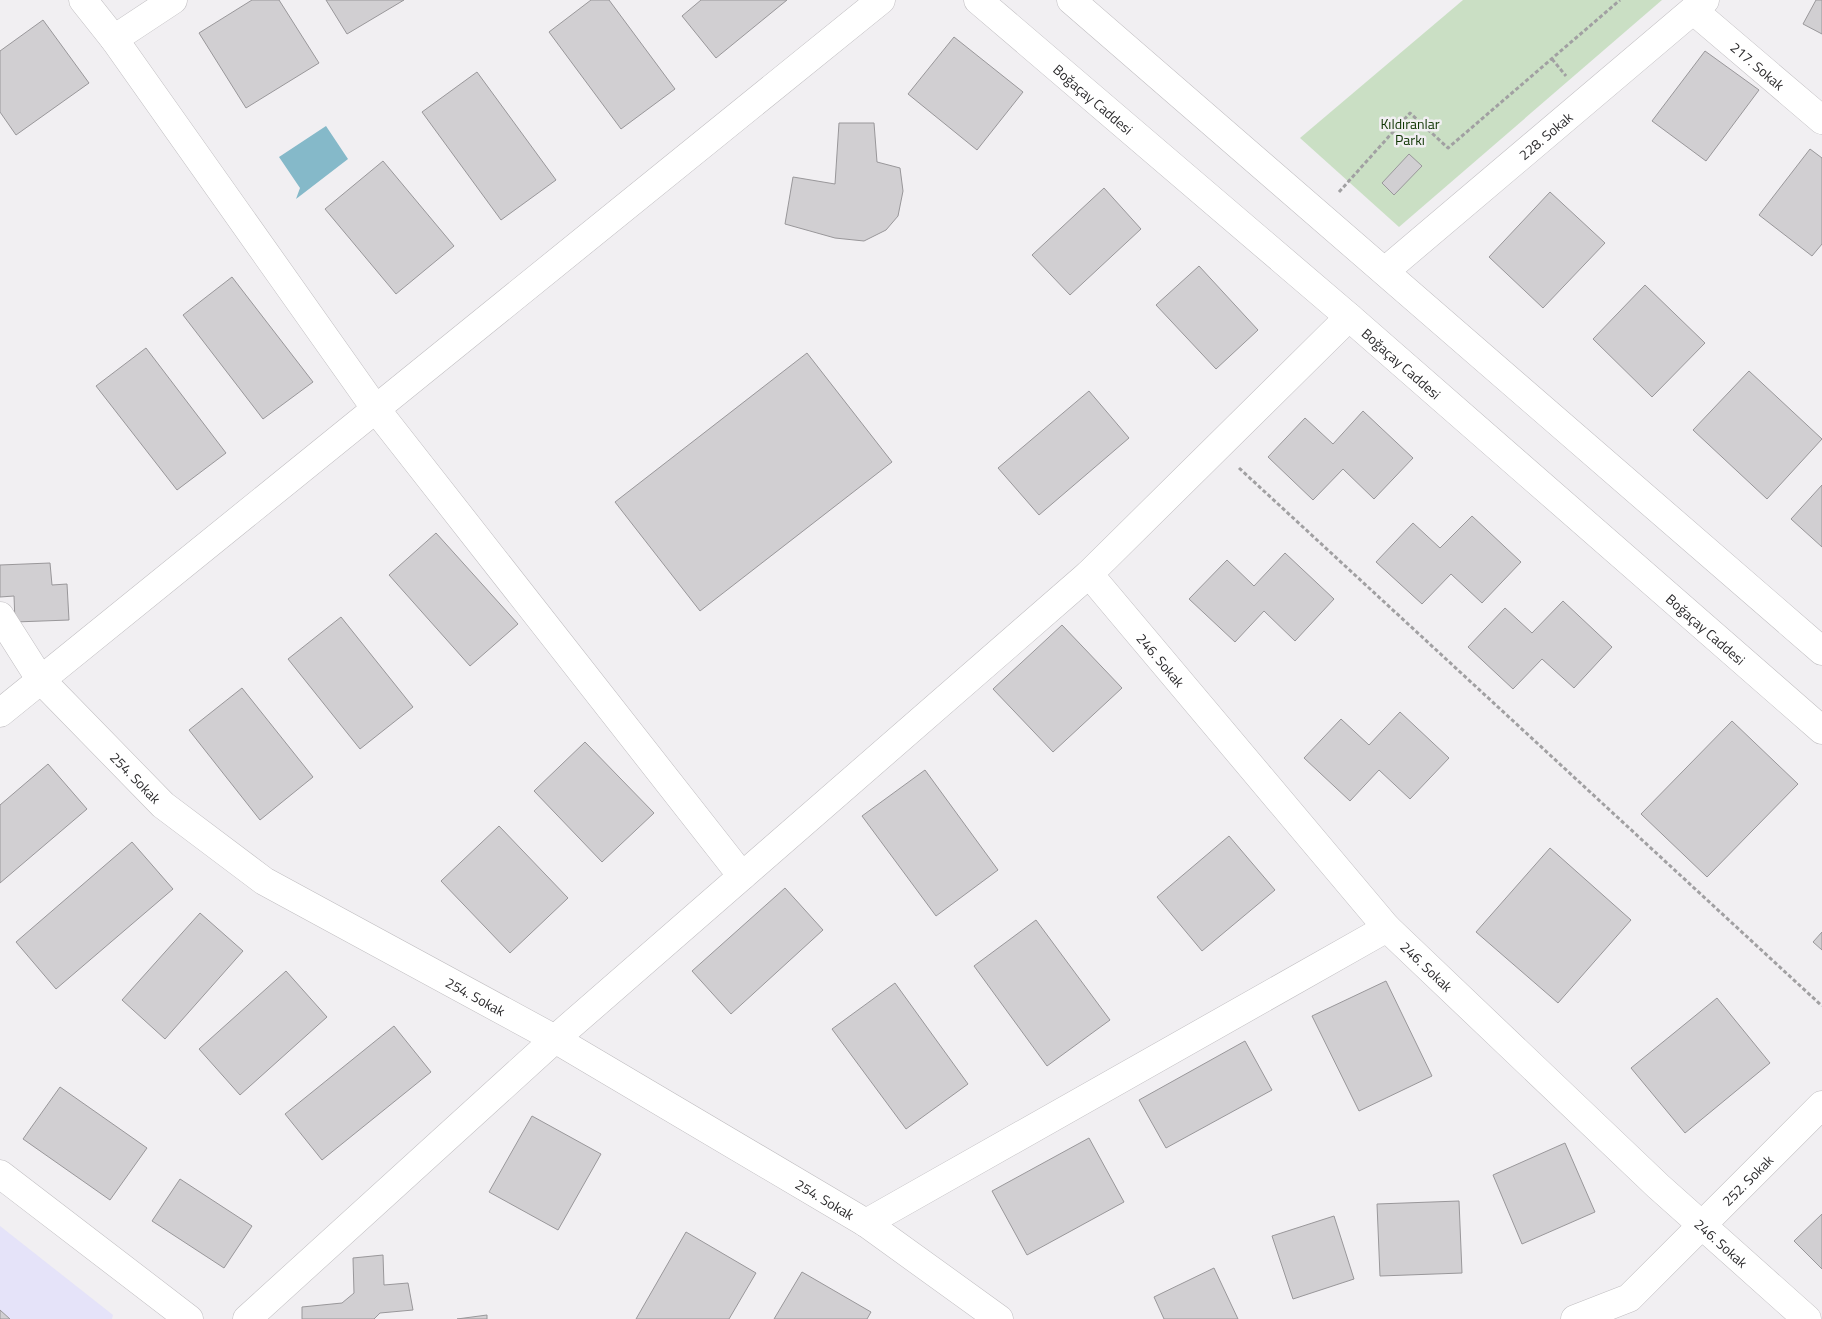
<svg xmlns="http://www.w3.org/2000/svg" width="1822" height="1319" viewBox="0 0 1822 1319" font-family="'Titillium Web',sans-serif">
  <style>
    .education { fill: #e5e3f9 }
    .green { fill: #cadfc4 }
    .water { fill: #85b9c9 }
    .building { fill: #d1cfd2; stroke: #99979a }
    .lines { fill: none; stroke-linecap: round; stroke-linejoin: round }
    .minor-casing { stroke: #c0bec1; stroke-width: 29 }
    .secondary-casing { stroke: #c0bec1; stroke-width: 29 }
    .path { stroke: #a1a0a2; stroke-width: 3; stroke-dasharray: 4 2.5; stroke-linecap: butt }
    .minor { stroke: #fff; stroke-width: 28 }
    .secondary { stroke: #fff; stroke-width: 28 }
    .labels { text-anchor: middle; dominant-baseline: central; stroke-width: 5; stroke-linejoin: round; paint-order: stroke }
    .street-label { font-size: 14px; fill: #2c2b2d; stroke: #f1eff2 }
    .park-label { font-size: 14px; fill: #0d3300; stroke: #f1eff2 }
  </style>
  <rect width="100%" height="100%" fill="#f1eff2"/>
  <path class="education" d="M0 1226 113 1315 112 1319H0Z"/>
  <path class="green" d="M1463 0H1662L1399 227 1300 138Z"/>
  <path class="water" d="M326 126 348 159 296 199 300 188 279 157Z"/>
  <path class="building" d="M252 0H279L319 63 246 108 199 33Z
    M326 0H404L347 34Z
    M591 0H609L675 89 621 129 549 32Z
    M701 0H787L716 58 682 16Z
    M1816 0H1822V34L1803 24Z
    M43 20 89 83 16 135 0 112V51Z
    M954 37 1023 92 977 150 908 94Z
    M1705 51 1759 90 1706 161 1652 121Z
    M477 72 556 180 501 220 422 112Z
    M839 123H874L877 162 900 168 903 191 898 216 886 230 864 241 835 238 785 224 793 177 835 184Z
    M1810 149 1822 158V244L1812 256 1759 215Z
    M1409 154 1422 166 1394 195 1382 183Z
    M383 161 454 246 396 294 325 209Z
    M1104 188 1141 229 1070 295 1032 255Z
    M1550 192 1605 243 1543 308 1489 257Z
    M1199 266 1258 330 1216 369 1156 305Z
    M232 277 313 382 263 419 183 315Z
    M1645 285 1705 343 1652 397 1593 339Z
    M146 348 226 453 177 490 96 386Z
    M807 353 892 462 700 611 615 502Z
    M1749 371 1822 439 1767 499 1693 430Z
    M1089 391 1129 438 1039 515 998 468Z
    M1363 411 1413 458 1374 499 1343 469 1313 500 1268 457 1305 418 1333 444Z
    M1822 485V547L1791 519Z
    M1472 516 1521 562 1482 603 1451 574 1422 604 1376 562 1413 523 1440 548Z
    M436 533 518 624 470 666 389 575Z
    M1285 553 1334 599 1295 641 1264 611 1235 642 1189 599 1227 560 1254 586Z
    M50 563 52 585 67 584 69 620 15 622 14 596 0 597V565Z
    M1563 601 1612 647 1574 688 1542 659 1513 689 1468 647 1505 608 1532 633Z
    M341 617 413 707 360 749 288 659Z
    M1062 625 1122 688 1053 752 993 689Z
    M242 688 313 777 260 820 189 730Z
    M1400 712 1449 758 1410 799 1379 770 1350 801 1304 758 1341 719 1369 745Z
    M1732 721 1798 784 1707 877 1641 814Z
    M585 742 654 813 602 862 534 791Z
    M48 764 87 809 0 883V805Z
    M925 770 998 870 936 916 862 816Z
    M499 826 568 898 510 953 441 881Z
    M1229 836 1275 890 1202 951 1157 897Z
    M132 842 173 889 56 989 16 942Z
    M1550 848 1631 920 1558 1003 1476 932Z
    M785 888 823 930 731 1014 692 971Z
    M200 913 243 951 165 1039 122 1000Z
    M1036 920 1110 1020 1047 1066 974 966Z
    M1822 932V950L1813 942Z
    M286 971 327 1017 240 1095 199 1049Z
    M1386 981 1432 1076 1359 1111 1312 1016Z
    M895 983 968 1084 906 1129 832 1029Z
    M1717 998 1770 1063 1685 1133 1631 1068Z
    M394 1026 431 1072 322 1160 285 1114Z
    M1245 1041 1272 1090 1166 1148 1139 1100Z
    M60 1087 147 1148 110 1200 23 1139Z
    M532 1116 601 1154 558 1230 489 1192Z
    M1089 1138 1124 1202 1027 1255 992 1191Z
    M1565 1143 1595 1212 1522 1244 1493 1175Z
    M180 1179 252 1226 224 1268 152 1221Z
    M1459 1201 1462 1273 1380 1276 1377 1204Z
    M1822 1214V1269L1794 1241Z
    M1334 1216 1354 1279 1293 1299 1272 1236Z
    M686 1232 756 1273 729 1319H636Z
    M383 1255 384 1285 408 1283 413 1310 380 1313 374 1319H302V1307L342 1303 354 1293 353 1258Z
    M1214 1268 1238 1319H1164L1154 1297Z
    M802 1272 871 1312 867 1319H774Z
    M0 1310 10 1319H0Z
    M487 1315V1319H457Z"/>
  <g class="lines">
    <defs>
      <g id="minor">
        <path d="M83 0 114 39 375 408 742 876"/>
        <path id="s1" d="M1694 11 1822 120"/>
        <path d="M114 39 173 0"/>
        <path id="s2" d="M1385 271 1705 0"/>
        <path id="s3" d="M1089 574 1387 928 1658 1186 1807 1319"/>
        <path id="s4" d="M0 616 40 679 163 805 264 881 555 1039 866 1223 999 1319"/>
        <path d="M0 713 881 0"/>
        <path d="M0 1174 189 1319"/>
        <path d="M866 1223 1387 928"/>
        <path d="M247 1319 555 1039 1089 574 1349 317"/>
        <path id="s5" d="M1575 1319 1629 1298 1822 1105"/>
      </g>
      <g id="secondary">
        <path id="s6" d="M978 0 1349 317 1822 730"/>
        <path d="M1071 0 1822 651"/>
      </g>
    </defs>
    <use href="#minor" class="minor-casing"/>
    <use href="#secondary" class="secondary-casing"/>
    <path class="path" d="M1552 59 1566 76
      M1339 192 1410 113 1448 148 1620 0
      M1239 468 1822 1006"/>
    <use href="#minor" class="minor"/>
    <use href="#secondary" class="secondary"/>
  </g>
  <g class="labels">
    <g class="street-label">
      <text stroke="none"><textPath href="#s1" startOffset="84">217. Sokak</textPath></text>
      <text stroke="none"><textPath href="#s6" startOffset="152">Boğaçay Caddesi</textPath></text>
      <text stroke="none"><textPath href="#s2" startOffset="210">228. Sokak</textPath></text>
      <text stroke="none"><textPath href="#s6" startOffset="558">Boğaçay Caddesi</textPath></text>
      <text stroke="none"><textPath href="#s6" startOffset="962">Boğaçay Caddesi</textPath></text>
      <text stroke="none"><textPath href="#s3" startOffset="112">246. Sokak</textPath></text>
      <text stroke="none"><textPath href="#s4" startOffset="212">254. Sokak</textPath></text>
      <text stroke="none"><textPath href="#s3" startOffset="518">246. Sokak</textPath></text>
      <text stroke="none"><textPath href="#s4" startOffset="618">254. Sokak</textPath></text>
      <text stroke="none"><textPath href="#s5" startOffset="225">252. Sokak</textPath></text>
      <text stroke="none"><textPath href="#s4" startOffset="1022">254. Sokak</textPath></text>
      <text stroke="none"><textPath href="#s3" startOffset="922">246. Sokak</textPath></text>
    </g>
    <g class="park-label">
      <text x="1410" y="123">Kıldıranlar<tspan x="1410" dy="16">Parkı</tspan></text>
    </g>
  </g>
</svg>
